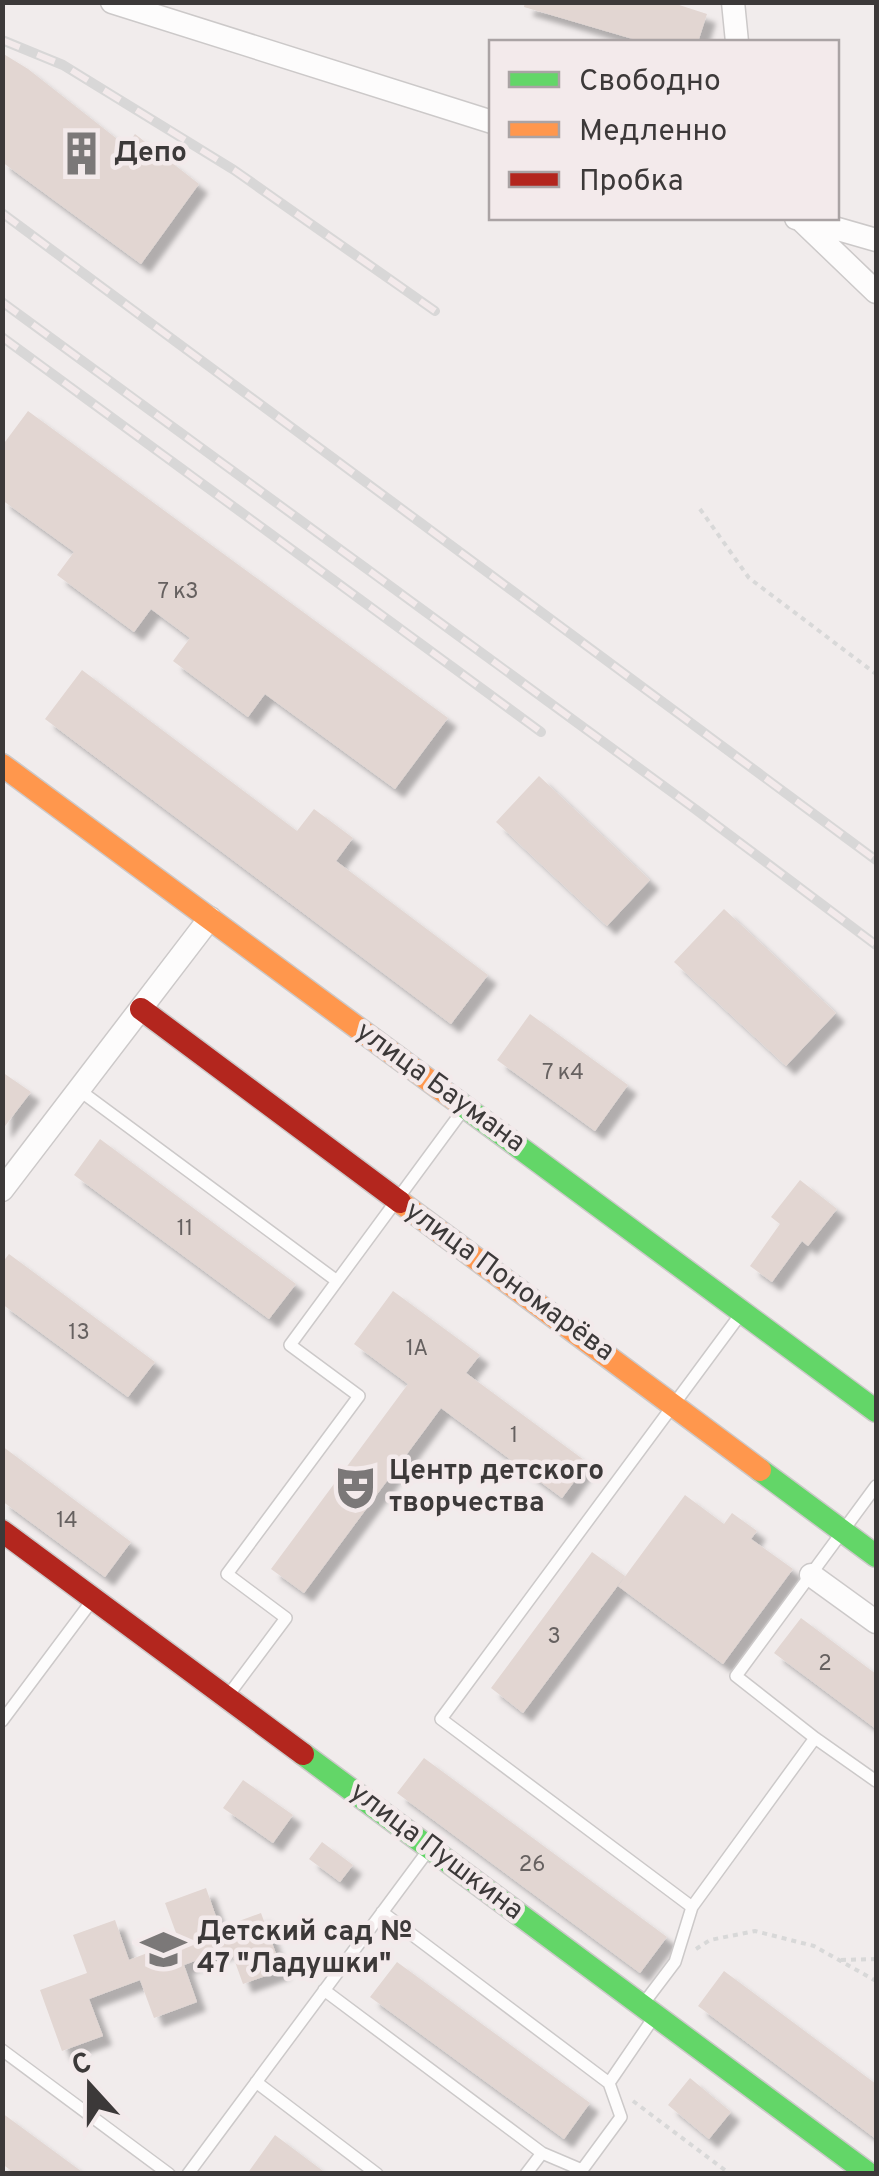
<svg xmlns="http://www.w3.org/2000/svg" width="879" height="2176" viewBox="0 0 879 2176" font-family="Overpass,sans-serif">
  <style>
    .building { fill: #e2d6d2; filter: url(#shadow) }
    .lines { fill: none; stroke-linecap: round; stroke-linejoin: round }
    .lane-casing { stroke: #ccc9c9; stroke-width: 14 }
    .street-casing { stroke: #ccc9c9; stroke-width: 25 }
    .fast-casing { stroke: #ccc9c9; stroke-width: 25 }
    .slow-casing { stroke: #ccc9c9; stroke-width: 25 }
    .jam-casing { stroke: #ccc9c9; stroke-width: 25 }
    .path { stroke: #d8d8d8; stroke-width: 4; stroke-dasharray: 5 5; stroke-linecap: butt }
    .lane { stroke: #fdfcfc; stroke-width: 11 }
    .street { stroke: #fdfcfc; stroke-width: 22 }
    .fast { stroke: #63d668; stroke-width: 22 }
    .slow { stroke: #ff974d; stroke-width: 22 }
    .jam { stroke: #b3261e; stroke-width: 22 }
    .rail-casing { stroke: #d8d7d7; stroke-width: 10 }
    .rail { stroke: #f3eaeb; stroke-width: 6; stroke-dasharray: 19; stroke-linecap: butt }
    .labels { text-anchor: middle; dominant-baseline: central; stroke-width: 9; stroke-linejoin: round; paint-order: stroke }
    .number-label { font-size: 22px; fill: #666160 }
    .poi-label { font-size: 28px; font-weight: bold; fill: #3c3939; stroke: #f3eaeb; text-anchor: start }
    .street-label { font-size: 28px; fill: #3c3939; stroke: #f3eaeb }
  </style>
  <defs>
    <filter id="shadow"><feDropShadow dx="9" dy="9" stdDeviation="2.5" flood-color="#0004"/></filter>
  </defs>
  <rect width="100%" height="100%" fill="#f1ecec"/>
  <path class="building" d="M525 2H670L707 14 698 42H643L524 7Z
    M2 53 28 69 126 146 135 134 199 184 141 264 2 162Z
    M28 411 448 718 395 789 265 694 248 717 173 661 190 638 151 609 134 632 57 575 74 552 2 500V446Z
    M82 670 297 831 314 809 353 838 336 861 488 975 451 1024 45 719Z
    M539 776 650 880 607 926 496 822Z
    M724 909 836 1013 786 1066 674 962Z
    M530 1014 628 1085 595 1131 497 1060Z
    M2 1072 31 1092 2 1130Z
    M100 1139 296 1284 269 1319 74 1175Z
    M800 1180 837 1209 808 1246 802 1241 772 1282 750 1266 780 1224 771 1217Z
    M9 1254 155 1362 128 1397 2 1304V1263Z
    M393 1291 480 1355 466 1373 588 1463 562 1498 441 1408 304 1593 271 1569 408 1384 354 1344Z
    M2 1446 131 1542 105 1577 2 1501Z
    M685 1495 724 1524 732 1513 757 1531 751 1539 793 1569 723 1664 618 1586Z
    M592 1552 625 1576 523 1713 491 1688Z
    M801 1618 876 1674V1729L774 1653Z
    M424 1758 667 1937 640 1973 397 1793Z
    M243 1780 293 1815 273 1843 223 1808Z
    M322 1842 353 1865 340 1882 309 1859Z
    M206 1888 220 1928 261 1913 282 1970 243 1984 230 1948 184 1965 197 2002 154 2018 140 1980 89 1999 103 2036 62 2051 40 1990 87 1973 73 1935 115 1920 129 1960 179 1941 165 1903Z
    M397 1962 590 2103 564 2139 370 1997Z
    M724 1971 876 2084V2139L698 2006Z
    M690 2078 731 2112 709 2139 668 2105Z
    M2 2113 85 2174H16L2 2164Z
    M275 2135 327 2174H247Z"/>
  <g class="lines">
    <defs>
      <path id="lane" d="M79 1090 337 1281
        M227 1697 286 1618 227 1574 359 1396 290 1345 463 1110
        M2 1721 91 1602
        M815 1738 876 1781
        M692 1907 441 1719 740 1315
        M382 1912 609 2083 652 2020
        M324 1990 542 2153
        M644 2003 675 1962 692 1907 815 1738 736 1676 876 1486
        M2 2050 169 2174
        M256 2082 377 2174
        M188 2174 427 1852
        M526 2174 542 2153 582 2170 621 2117 609 2083"/>
      <path id="street" d="M112 2 492 122
        M733 2 737 42
        M796 218 800 219 876 292
        M803 219 876 240
        M2 1190 210 918
        M811 1575 876 1622"/>
      <path id="fast" d="M458 1102 876 1411
        M760 1470 876 1556
        M303 1754 869 2174"/>
      <path id="slow" d="M2 765 458 1102
        M400 1202 760 1470"/>
      <path id="jam" d="M141 1009 400 1202
        M2 1531 303 1754"/>
    </defs>
    <use href="#lane" class="lane-casing"/>
    <use href="#street" class="street-casing"/>
    <use href="#fast" class="fast-casing"/>
    <use href="#slow" class="slow-casing"/>
    <use href="#jam" class="jam-casing"/>
    <path class="path" d="M700 509 749 578 876 674
      M696 1949 710 1940 755 1931 814 1946 876 1981
      M841 1960 876 1959
      M633 2101 730 2174"/>
    <use href="#lane" class="lane"/>
    <use href="#street" class="street"/>
    <use href="#fast" class="fast"/>
    <use href="#slow" class="slow"/>
    <use href="#jam" class="jam"/>
    <defs>
      <path id="rail" d="M2 40 63 65 234 170 435 311
        M2 213 876 860
        M2 302 695 809 876 945
        M2 337 541 732"/>
    </defs>
    <use href="#rail" class="rail-casing"/>
    <use href="#rail" class="rail"/>
  </g>
  <defs>
    <symbol id="building-bare" viewBox="-9 -9 18 18"><path d="M-4-6H4V6H1V3H-1V6H-4ZM-2.5-4.3h1.7v1.8h-1.7ZM.8-4.3h1.7v1.8H.8ZM-2.5-1h1.7V.8h-1.7ZM.8-1h1.7V.8H.8Z" fill="#7b7878" stroke="#f3eaeb" stroke-width="2.5" paint-order="stroke"/></symbol>
    <symbol id="theatre-bare" viewBox="-9 -9 18 18"><path d="M-5-5.5Q0-4 5-5.5V0Q5 5 0 6Q-5 5-5 0ZM-3.3-2.5H-1v1.5H-3.3ZM1-2.5H3.3v1.5H1ZM-2.8 1Q0 5.5 2.8 1Z" fill="#7b7878" stroke="#f3eaeb" stroke-width="2.5" paint-order="stroke"/></symbol>
    <symbol id="school-bare" viewBox="-9 -9 18 18"><path d="M0-5L7-2L0 1L-7-2ZM-4 1L0 2.5L4 1V4Q0 6-4 4Z" fill="#7b7878" stroke="#f3eaeb" stroke-width="2.5" paint-order="stroke"/></symbol>
  </defs>
  <g fill-rule="evenodd">
    <use href="#building-bare" x="50" y="122" width="63" height="63"/>
    <use href="#theatre-bare" x="324" y="1456" width="63" height="63"/>
    <use href="#school-bare" x="132" y="1918" width="63" height="63"/>
  </g>
  <g class="labels">
    <g class="number-label">
      <text x="178" y="592">7 к3</text>
      <text x="563" y="1073">7 к4</text>
      <text x="185" y="1229">11</text>
      <text x="79" y="1333">13</text>
      <text x="417" y="1349">1А</text>
      <text x="514" y="1436">1</text>
      <text x="67" y="1521">14</text>
      <text x="554" y="1637">3</text>
      <text x="825" y="1664">2</text>
      <text x="532" y="1865">26</text>
    </g>
    <g class="poi-label">
      <text x="114" y="154">Депо</text>
      <text x="389" y="1472">Центр детского<tspan x="389" dy="32">творчества</tspan></text>
      <text x="197" y="1933">Детский сад №<tspan x="197" dy="32">47 "Ладушки"</tspan></text>
    </g>
    <g class="street-label">
      <text transform="translate(440 1088) rotate(36)">улица Баумана</text>
      <text transform="translate(509 1282) rotate(36)">улица Пономарёва</text>
      <text transform="translate(436 1852) rotate(37)">улица Пушкина</text>
    </g>
  </g>
  <rect width="879" height="2176" fill="none" stroke="#3c3939" stroke-width="10"/>
  <rect x="489" y="40" width="350" height="180" fill="#f3eaeb" stroke="#aaa3a4" stroke-width="2.5"/>
  <rect x="509" y="72" width="50" height="15" fill="#63d668" stroke="#aaa3a4" stroke-width="2.5"/>
  <text x="579" y="90" font-size="30" fill="#3c3939">Свободно</text>
  <rect x="509" y="122" width="50" height="15" fill="#ff974d" stroke="#aaa3a4" stroke-width="2.5"/>
  <text x="579" y="140" font-size="30" fill="#3c3939">Медленно</text>
  <rect x="509" y="172" width="50" height="15" fill="#b3261e" stroke="#aaa3a4" stroke-width="2.5"/>
  <text x="579" y="190" font-size="30" fill="#3c3939">Пробка</text>
  <g transform="translate(90 2086) rotate(339)" stroke="#f3eaeb" stroke-width="8" paint-order="stroke">
  <path d="M0-8L18 38L0 25L-18 38Z" fill="#3c3939"/>
  <text y="-15" font-size="28" font-weight="bold" text-anchor="middle" fill="#3c3939">С</text>
  </g>
</svg>
